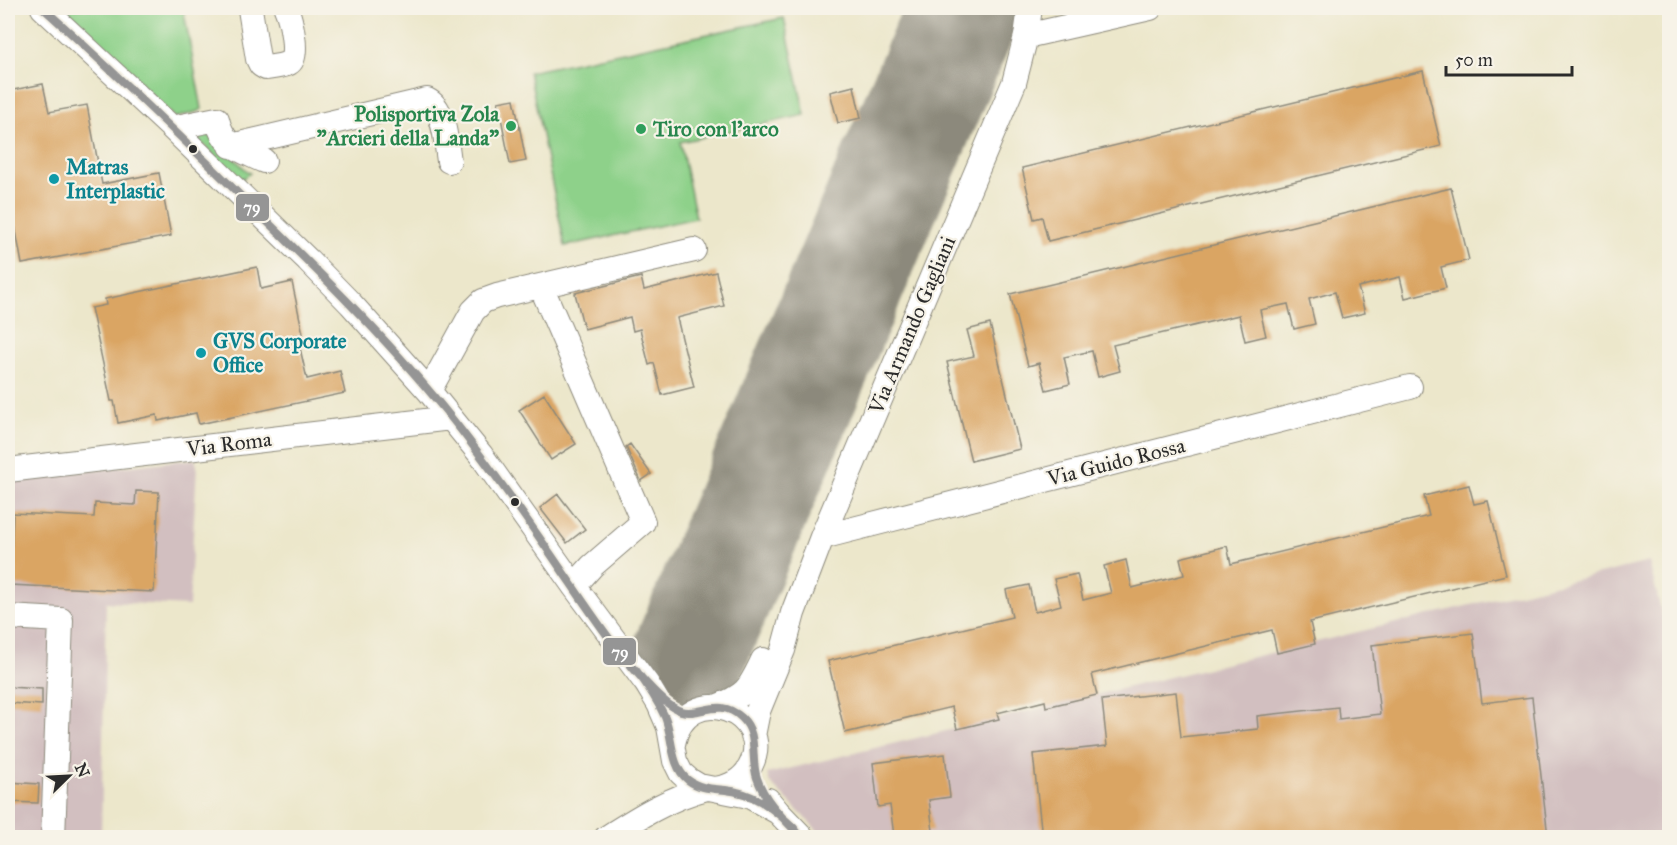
<svg xmlns="http://www.w3.org/2000/svg" width="1677" height="845" viewBox="0 0 1677 845" font-family="'IM FELL Great Primer',serif">
  <style>
    .industrial { fill: #d2bfc0 }
    .green { fill: #8ed18a; stroke: #5c7e5a; stroke-width: 1.5 }
    .lines { fill: none; stroke-linecap: round; stroke-linejoin: round }
    .runway { stroke: #8c897b; stroke-width: 114 }
    .building { fill: #daa564 }
    .minor-casing { stroke: #8c897b; stroke-width: 26 }
    .minor { stroke: #fff; stroke-width: 24 }
    .bus-1-casing { stroke: #f7f3e8; stroke-width: 12 }
    .bus-1 { stroke: #959595; stroke-width: 8 }
    .leisure-dot { fill: #2e9e5b; stroke: #f7f3e8; stroke-width: 2 }
    .bus-dot { fill: #2b2b2b; stroke: #f7f3e8; stroke-width: 2 }
    .culture-dot { fill: #0f9aa8; stroke: #f7f3e8; stroke-width: 2 }
    .labels { text-anchor: middle; dominant-baseline: central; stroke-width: 4.5; stroke-linejoin: round; paint-order: stroke }
    .leisure-label { font-size: 21px; font-weight: bold; fill: #27864d; stroke: #f7f3e8; text-anchor: end }
    .culture-label { font-size: 21px; font-weight: bold; fill: #0d838f; stroke: #f7f3e8; text-anchor: start }
    .street-label { font-size: 21px; fill: #2b2b2b; stroke: #f7f3e8 }
    .line-badge { stroke: #f7f3e8; stroke-width: 2 }
    .badge-label { font-size: 16px; text-anchor: middle; font-weight: bold; fill: #fff }
  </style>
  <rect width="100%" height="100%" fill="#f7f3e8"/>
  <filter id="ink" filterUnits="userSpaceOnUse"><feTurbulence type="fractalNoise" baseFrequency=".0167" numOctaves="2"/><feDisplacementMap in="SourceGraphic" scale="12" xChannelSelector="R" yChannelSelector="G"/><feConvolveMatrix kernelMatrix="1 2 1 2 8 2 1 2 1" color-interpolation-filters="sRGB"/></filter>
  <filter id="wash" filterUnits="userSpaceOnUse"><feTurbulence type="fractalNoise" baseFrequency=".008" numOctaves="4" result="noise"/><feDisplacementMap in="SourceGraphic" scale="24" xChannelSelector="R" yChannelSelector="G"/><feGaussianBlur stdDeviation="1.35" result="paint"/><feColorMatrix in="noise" values="0 0 0 0 0 0 0 0 0 0 0 0 0 0 0 0 0 1.4 0 .05"/><feComposite in="paint" operator="in"/></filter>
  <g filter="url(#wash)">
    <rect width="100%" height="100%" fill="#ece7cb"/>
    <path class="industrial" d="M195 459 197 466 189 606 106 602 101 837H8V479Z
      M1649 562 1669 642V837H824L770 783 767 774Z"/>
    <path class="green" d="M59 8H185L184 13 202 109 199 111 175 118Z
      M784 18 805 115 680 142 696 218 565 246 529 72Z
      M207 132 246 170 250 173 241 180 196 138V133Z"/>
    <g class="lines">
      <path class="runway" d="M690 653 964 8"/>
    </g>
    <g id="blocks">
      <path class="building" d="M1423 71 1441 146 1048 241 1042 217 1034 219 1022 168Z
        M43 84 49 112 87 105 102 184 159 173 171 236 22 264 12 209H8V91Z
        M854 86 861 118 838 123 830 92Z
        M514 99 526 161 510 164 498 102Z
        M1451 188 1469 260 1441 267 1446 288 1405 298 1400 277 1358 287 1365 313 1342 318 1335 292 1309 299 1315 324 1294 329 1288 304 1260 310 1266 336 1245 341 1239 315 1113 345 1120 371 1098 377 1092 351 1064 357 1070 384 1046 390 1039 363 1028 366 1010 294Z
        M257 267 261 289 292 282 303 334 297 335 307 379 340 371 345 393 199 424 196 413 158 421 157 415 118 423 114 401H111L91 308 106 305 105 299Z
        M716 272 724 306 677 318 694 387 662 395 654 363 649 365 640 329 633 331 630 317 584 329 575 293 641 277 644 290Z
        M990 324 1020 449 971 461 947 362 974 356 967 330Z
        M544 394 576 444 551 460 519 410Z
        M630 444 651 474 641 481 626 447Z
        M1469 485 1474 504 1488 501 1506 575 1310 622 1315 644 1290 650 1277 653 1272 630 1092 674 1097 695 1046 707 1045 701 997 713 999 719 957 729 952 707 845 733 828 661 1012 617 1006 590 1029 585 1035 612 1061 605 1054 579 1077 574 1083 600 1111 593 1104 566 1126 560 1132 588 1184 575 1180 558 1227 546 1231 564 1429 516 1424 496Z
        M136 491 159 492 154 592 10 585 13 513 94 517 95 503 135 505Z
        M558 494 585 529 567 543 540 508Z
        M1473 633 1482 703 1532 697 1548 837H1042L1033 754 1107 746 1102 700 1176 692 1181 737 1258 729 1257 716 1338 707 1339 719 1380 714 1372 645Z
        M8 687 42 689V705L8 703Z
        M945 754 950 797 929 800 933 831 926 832V837H907L906 835 894 836 890 805 878 807 873 763Z
        M8 782 39 784 38 803 8 802Z"/>
    </g>
  </g>
  <g filter="url(#ink)">
    <use href="#blocks" fill-opacity="0" stroke="#8c897b" stroke-width="1.5"/>
    <g class="lines">
      <defs>
        <path id="minor" d="M43 8 172 128 308 260 351 304 429 391 481 455 574 586 647 684 659 704 669 727 675 761 681 773 689 780 699 786 749 796 778 812
          M250 9 258 59 261 65 266 68C273 67 283 66 289 63 300 57 290 17 286 8
          M1026 36 1150 8
          M172 128 217 119C223 147 241 150 264 161
          M231 146 427 100C445 108 446 143 449 161
          M541 286 643 522 592 566 574 586
          M429 391 473 311 483 301 497 296 694 250
          M8 470 451 418
          M822 537 1410 387
          M8 617 61 620 53 838
          M716 707C747 695 749 689 763 660
          M753 736 758 711 783 650 793 613 822 537 1014 83 1026 36 1030 8
          M673 744C686 676 778 713 750 767 743 780 729 787 715 789
          M768 800 778 812 803 838
          M606 838C639 817 669 798 707 788"/>
      </defs>
      <use href="#minor" class="minor-casing"/>
      <use href="#minor" class="minor"/>
      <defs>
        <path id="bus-1" d="M43 8C111 69 176 132 241 196 312 265 383 334 445 410 488 463 527 519 565 575 592 614 619 656 653 690 661 698 670 707 681 711 701 717 719 696 742 718 759 734 750 758 757 778 765 802 785 820 802 838
          M636 670C647 685 657 700 665 717 673 737 670 766 688 780 702 791 721 788 737 792 760 797 777 812 794 828"/>
      </defs>
      <use href="#bus-1" class="bus-1-casing"/>
      <use href="#bus-1" class="bus-1"/>
    </g>
  </g>
  <g class="leisure-dot">
    <circle cx="511" cy="126" r="6"/>
    <circle cx="641" cy="129" r="6"/>
  </g>
  <g class="bus-dot">
    <circle cx="193" cy="149" r="5"/>
    <circle cx="515" cy="502" r="5"/>
  </g>
  <g class="culture-dot">
    <circle cx="54" cy="179" r="6"/>
    <circle cx="201" cy="353" r="6"/>
  </g>
  <g class="labels">
    <g class="leisure-label">
      <text x="499" y="114">Polisportiva Zola<tspan x="499" dy="24">"Arcieri della Landa"</tspan></text>
      <text x="653" y="129" text-anchor="start">Tiro con l'arco</text>
    </g>
    <g class="culture-label">
      <text x="66" y="167">Matras<tspan x="66" dy="24">Interplastic</tspan></text>
      <text x="213" y="341">GVS Corporate<tspan x="213" dy="24">Office</tspan></text>
    </g>
    <g class="street-label">
      <text transform="translate(912 325) rotate(-67)">Via Armando Gagliani</text>
      <text transform="translate(229 444) rotate(-7)">Via Roma</text>
      <text transform="translate(1116 462) rotate(-14)">Via Guido Rossa</text>
    </g>
  </g>
  <g class="line-badge">
    <rect x="235" y="193" width="35" height="29" rx="6" fill="#959595"/>
    <rect x="602" y="637" width="35" height="29" rx="6" fill="#959595"/>
  </g>
  <g class="badge-label">
    <text x="252" y="213">79</text>
    <text x="620" y="658">79</text>
  </g>
  <rect width="1677" height="845" fill="none" stroke="#f7f3e8" stroke-width="30"/>
  <g transform="translate(69 776) rotate(66)" stroke="#f7f3e8" stroke-width="4.5" paint-order="stroke">
  <path d="M0-4.5L10 22L0 15L-10 22Z" fill="#2b2b2b"/>
  <text y="-9" font-size="16" font-weight="bold" text-anchor="middle" fill="#2b2b2b">N</text>
  </g>
  <path d="M1446 66v9h126v-9" fill="none" stroke="#2b2b2b" stroke-width="3"/>
  <text x="1455" y="66" font-size="18" fill="#2b2b2b" stroke="#f7f3e8" stroke-width="4.5" paint-order="stroke">50 m</text>
</svg>
